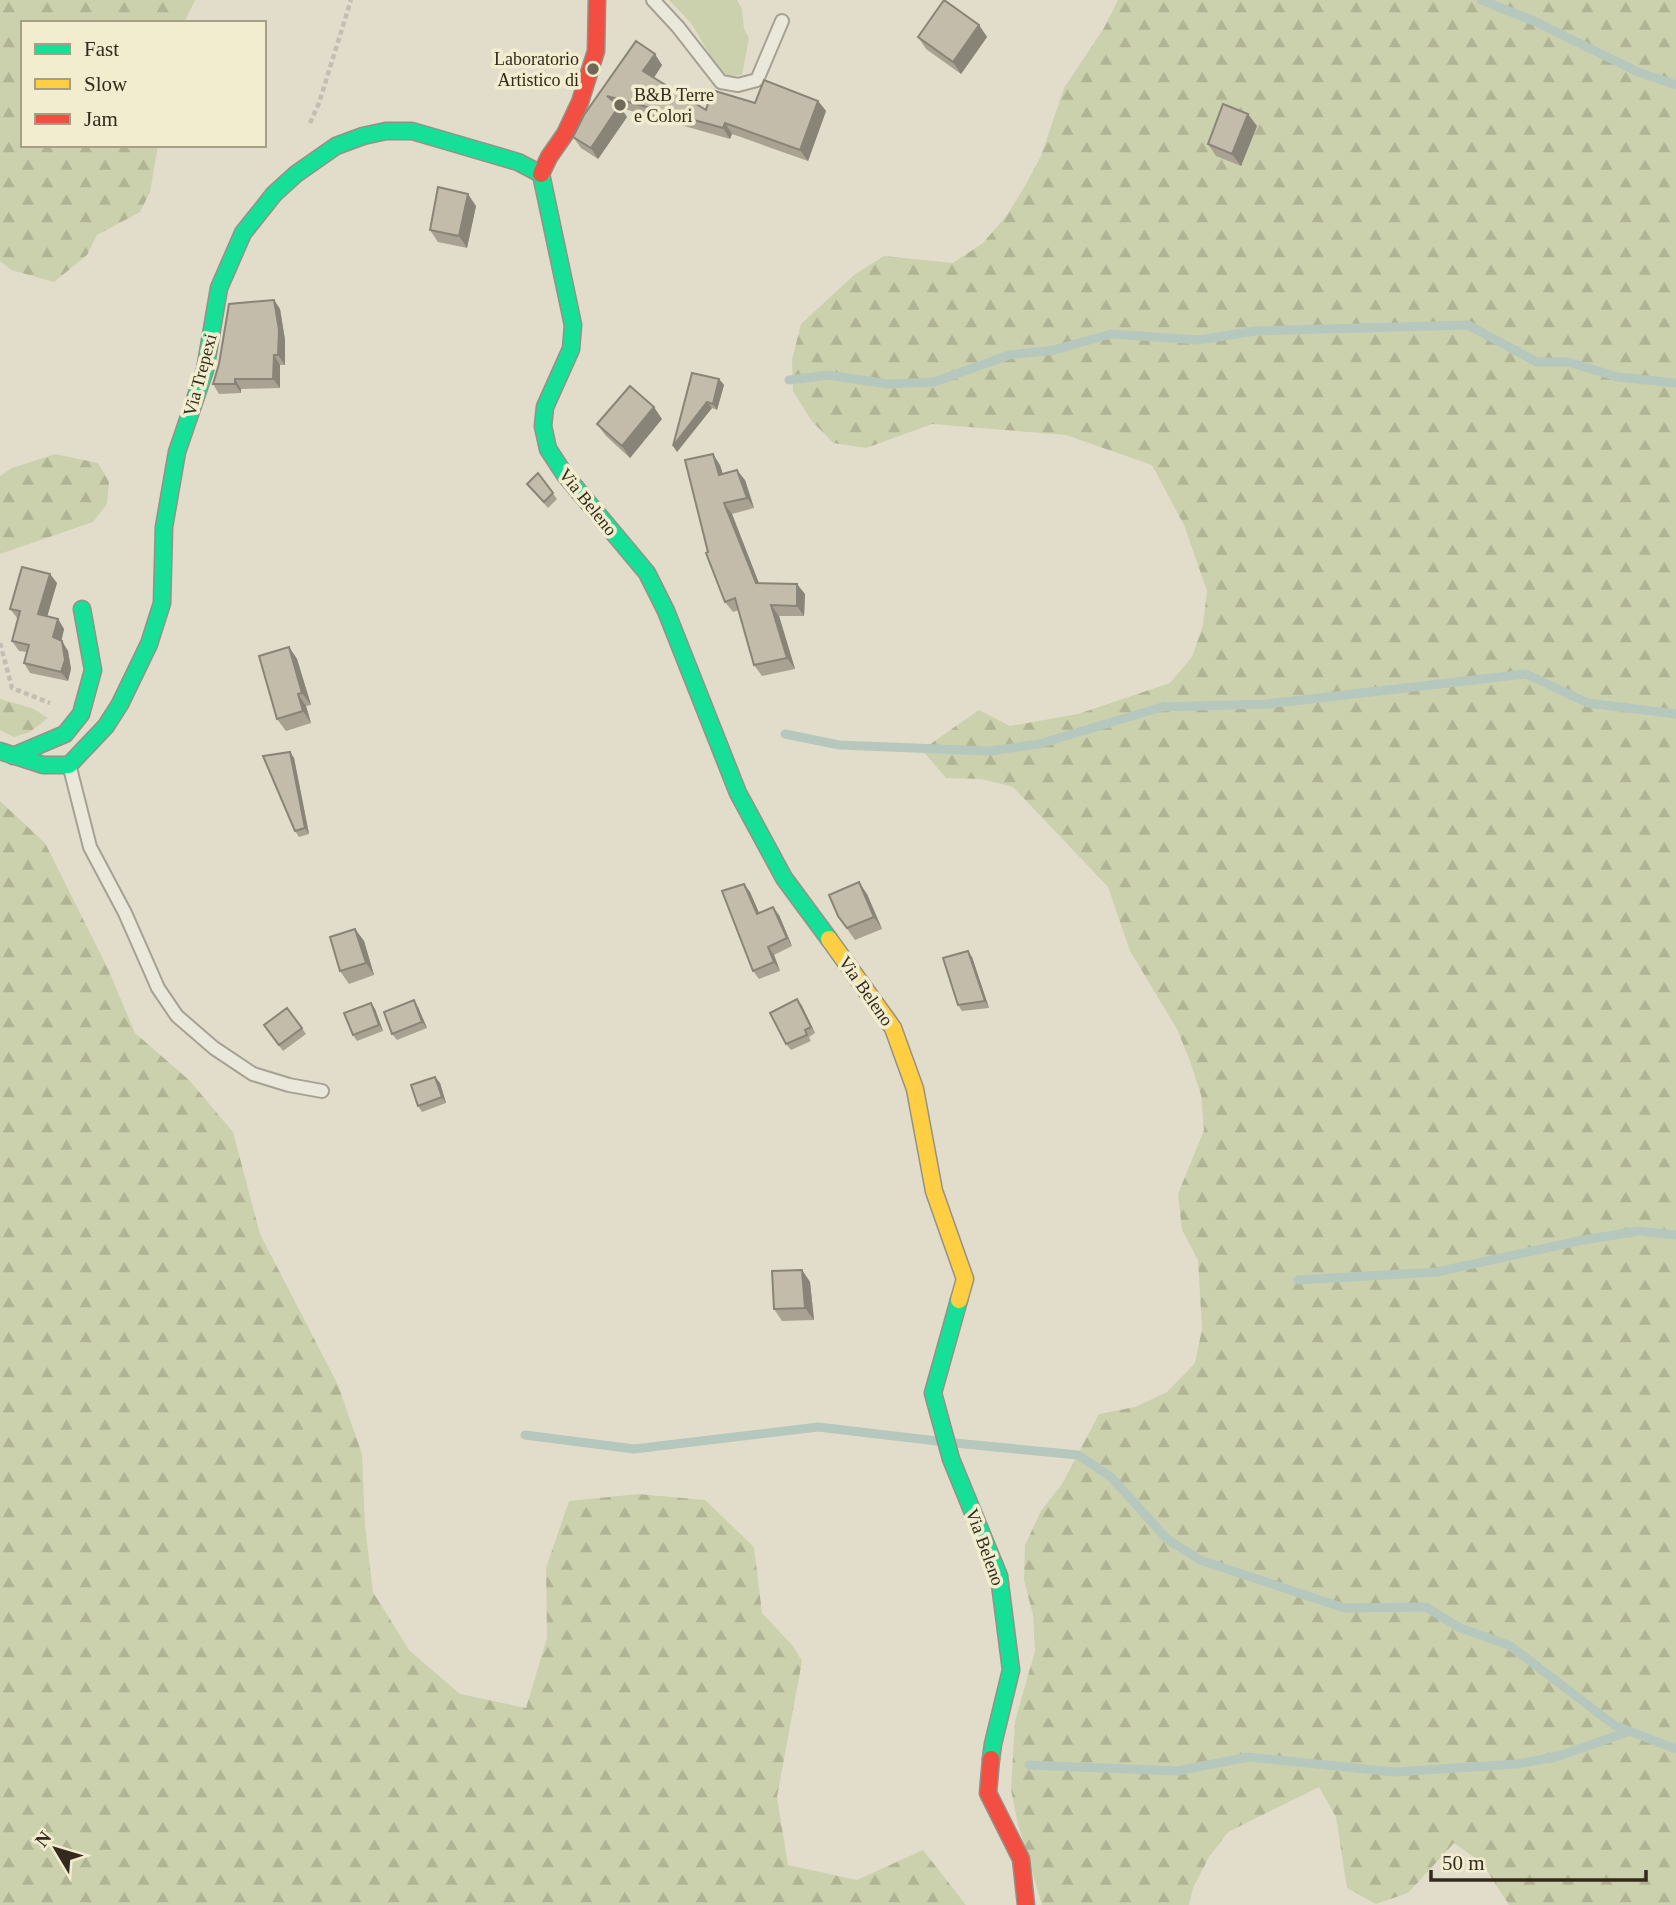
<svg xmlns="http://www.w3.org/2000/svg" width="1676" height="1905" viewBox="0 0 1676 1905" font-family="Georgia,serif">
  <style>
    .forest { fill: url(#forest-firs) }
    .green { fill: #ccd1ad }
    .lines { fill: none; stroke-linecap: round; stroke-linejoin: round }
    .stream { stroke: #b6c7be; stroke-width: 9 }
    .lane-casing { stroke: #a6a194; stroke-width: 16 }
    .fast-casing { stroke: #959184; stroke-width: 19 }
    .slow-casing { stroke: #959184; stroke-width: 19 }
    .jam-casing { stroke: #959184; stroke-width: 19 }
    .path { stroke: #c2beb3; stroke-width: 4.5; stroke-dasharray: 5 3.5; stroke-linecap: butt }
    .lane { stroke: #eae7db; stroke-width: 12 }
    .fast { stroke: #16e098; stroke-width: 16 }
    .slow { stroke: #ffcf43; stroke-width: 16 }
    .jam { stroke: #f24e42; stroke-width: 16 }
    .wall { fill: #a9a293 }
    .shaded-wall { fill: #898478 }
    .building { fill: #c4bcab; stroke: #898478; stroke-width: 2 }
    .poi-dot { fill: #70695a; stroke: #f2edcf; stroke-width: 2.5 }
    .labels { text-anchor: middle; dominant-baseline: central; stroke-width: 7; stroke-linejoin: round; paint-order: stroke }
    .poi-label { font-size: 18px; fill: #332a1d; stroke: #f2edcf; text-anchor: end }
    .street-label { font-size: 18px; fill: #332a1d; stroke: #f2edcf }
  </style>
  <defs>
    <pattern id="forest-firs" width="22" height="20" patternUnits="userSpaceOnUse" patternTransform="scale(1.75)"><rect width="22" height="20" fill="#ccd1ad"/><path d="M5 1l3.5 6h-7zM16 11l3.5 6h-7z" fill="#b0b494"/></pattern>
  </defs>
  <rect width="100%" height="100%" fill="#e1ddca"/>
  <path class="forest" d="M0 0H195L184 23H23V145H158L150 192 140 212 97 235 87 255 54 282 11 270 0 261Z
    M1118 0H1676V1905H1509L1482 1863 1454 1843 1408 1893 1376 1904 1347 1888 1336 1817 1319 1787 1228 1832 1209 1857 1193 1888 1189 1905H1042L1018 1824 1011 1790 1015 1721 1035 1651 1033 1615 1024 1580 1025 1545 1041 1511 1062 1484 1099 1414 1135 1407 1167 1392 1195 1363 1202 1329 1198 1260 1182 1230 1178 1194 1204 1130 1201 1095 1190 1061 1177 1029 1130 951 1108 887 1013 787 981 779 946 778 922 750 979 710 1010 726 1078 714 1170 683 1192 657 1203 625 1207 591 1184 525 1152 465 1066 435 932 424 866 448 833 443 811 420 793 391 792 360 801 324 854 275 884 256 953 263 983 243 1007 215 1025 186 1041 156 1064 88 1104 28Z
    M55 454 98 463 109 482 107 504 93 522 0 554V476L12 468Z
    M0 699 32 708 48 718 30 732 14 737 0 730Z
    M0 801 45 843 108 969 135 1033 189 1080 233 1132 260 1234 338 1385 362 1454 365 1526 373 1592 409 1650 460 1694 526 1708 547 1638 546 1568 569 1501 638 1494 705 1500 754 1547 762 1613 793 1646 802 1661 777 1797 788 1865 857 1880 923 1850 966 1905H0Z"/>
  <path class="green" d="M669 0H737L742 9 744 29 749 38 742 75 727 76 719 70 691 23Z"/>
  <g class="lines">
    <path class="stream" d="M1481 0 1534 21 1638 72 1676 85
      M789 380 828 375 888 384 934 382 1009 355 1054 350 1111 334 1199 340 1255 331 1468 325 1537 362H1568L1618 377 1676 383
      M785 734 839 745 989 751 1039 744 1162 707 1267 704 1526 674 1588 703 1676 714
      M1298 1280 1437 1272 1578 1241 1638 1231 1676 1235
      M525 1435 634 1449 818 1427 937 1441
      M955 1443 1078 1455 1111 1477 1167 1539 1200 1560 1344 1608 1426 1607 1460 1628 1509 1645 1614 1725 1676 1749
      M1029 1765 1177 1771 1248 1757 1395 1772 1517 1764 1559 1756 1630 1731"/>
    <defs>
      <path id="lane" d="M653 0 678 27 721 82 738 85 757 80 782 21
        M70 768 90 847 125 913 158 988 177 1016 214 1048 253 1074 289 1085 322 1091"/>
      <path id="fast" d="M541 174 573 325 571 349 545 407 543 426 548 449 565 475 647 573 666 611 738 793 784 878 829 939
        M0 751 43 765H69L106 726 120 704 149 644 162 603 164 527 177 452 205 370 219 288 243 233 274 194 296 174 336 146 363 136 386 131H412L518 162 541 174
        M13 756 65 734 81 714 93 670 82 609
        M959 1300 933 1393 951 1459 999 1576 1011 1670 993 1744 991 1759"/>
      <path id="slow" d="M829 939 893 1028 915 1089 934 1191 965 1279 959 1300"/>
      <path id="jam" d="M541 174 549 157 565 134 580 102 596 51 597 0
        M991 1759 988 1793 1021 1859 1026 1905"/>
    </defs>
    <use href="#lane" class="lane-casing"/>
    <use href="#fast" class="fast-casing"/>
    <use href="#slow" class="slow-casing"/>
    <use href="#jam" class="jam-casing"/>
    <path class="path" d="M310 123 319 103 351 0
      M0 643 12 688 50 703"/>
    <use href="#lane" class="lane"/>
    <use href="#fast" class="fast"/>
    <use href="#slow" class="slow"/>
    <use href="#jam" class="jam"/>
  </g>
  <path class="wall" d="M979 25 987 37 961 74 926 49 918 37Z
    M636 41 662 65 654 78 706 110 755 103 818 101 826 111 808 161 732 134 730 139 621 108 627 117 598 159 581 148 573 137Z
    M1257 126 1241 166 1216 156 1208 144Z
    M476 206 467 248 438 242 430 230Z
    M274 300 280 309 285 340V365H280V388L241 389V393L219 394 213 384Z
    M719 379 724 385 717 410 712 408 677 452Z
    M662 419 630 458 606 436 597 424Z
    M720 465 723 474 745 480 754 508 732 514 759 583 805 594 804 616H779L795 669 762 676 754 665 739 610 733 612 725 602Z
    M538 473 557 499 548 508 527 484Z
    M57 583 47 616 58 619 64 629 61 641 68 651 71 669 68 681 30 673 24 663 27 652 19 651 12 641 18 619 10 609Z
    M289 647 297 659 311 705 306 706 311 723 286 731 277 719Z
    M290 752 294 758 309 834 299 837 295 831Z
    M750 892 759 913 779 915 792 946 774 955 780 971 759 979 753 971Z
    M867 894 882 929 855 940 838 916Z
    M355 929 364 941 374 975 349 984 340 971Z
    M972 957 989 1008 962 1011 958 1005Z
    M797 999 802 1006 815 1033 809 1037 811 1041 791 1050 786 1044Z
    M371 1003 375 1009 383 1031 357 1041 353 1035Z
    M418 1007 427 1028 397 1040 392 1034Z
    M264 1025 302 1028 306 1034 283 1051Z
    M435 1077 440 1083 446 1103 422 1112 418 1106Z
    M802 1270 810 1282 814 1320 782 1321 774 1309Z"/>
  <path class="shaded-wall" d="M979 25 987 37 961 74 953 62Z
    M655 54 662 65 651 82 643 71Z
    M818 101 826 111 808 161 800 150Z
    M619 106 627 117 598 159 591 148Z
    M1248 114 1257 126 1241 166 1232 154Z
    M725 123 732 134 730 139 723 128Z
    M468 194 476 206 467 248 459 236Z
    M274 300 280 309 285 340V365L278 355Z
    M274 355 280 365V388L273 379Z
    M235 379 241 389V393L235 384Z
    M719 379 724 385 717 410 713 404Z
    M707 402 712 408 677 452 673 446Z
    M654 407 662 419 630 458 622 446Z
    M713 454 720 465 726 486 719 475Z
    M737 470 745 480 754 508 747 498Z
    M724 503 732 514 763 594 756 583Z
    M50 574 57 583 45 624 38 614Z
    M797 584 805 594 804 616 797 606Z
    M771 605 779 616 795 669 787 658Z
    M58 619 64 629 60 647 53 637Z
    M62 641 68 651 71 669 68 681 61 672Z
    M289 647 297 659 311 705 302 693Z
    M298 694 306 706 311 723 303 711Z
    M290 752 294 758 309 834 305 828Z
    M859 882 867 894 882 929 874 917Z
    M744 884 750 892 763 922 757 914Z
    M773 907 779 915 792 946 787 938Z
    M355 929 364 941 374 975 366 963Z
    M768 947 774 955 780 971 774 962Z
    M968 951 972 957 989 1008 985 1001Z
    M797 999 802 1006 815 1033 811 1027Z
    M414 1000 418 1007 427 1028 422 1022Z
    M371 1003 375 1009 383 1031 379 1025Z
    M435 1077 440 1083 446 1103 442 1097Z
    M802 1270 810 1282 814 1320 805 1308Z"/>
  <path class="building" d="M944 0 979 25 953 62 918 37Z
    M636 41 655 54 643 71 706 110 712 90 755 103 764 80 818 101 800 150 725 123 723 128 607 96 619 106 591 148 573 137 584 115Z
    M1223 104 1248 114 1232 154 1208 144Z
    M438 187 468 194 459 236 430 230Z
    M274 300 279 330 278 355H274L273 379H235V384H213L219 364 229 304Z
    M692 373 719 379 713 404 707 402 673 446Z
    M630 386 654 407 622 446 597 424Z
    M713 454 719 475 737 470 747 498 724 503 756 583 797 584V606L771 605 787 658 754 665 735 598 725 602 706 553 708 552 685 460Z
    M538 473 553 493 544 502 527 484Z
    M22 567 50 574 38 614 58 619 53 637 62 641 65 660 61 672 24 663 29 645 12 641 20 611 10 609Z
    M289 647 302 693 298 694 303 711 277 719 259 656Z
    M290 752 305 828 295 831 263 756Z
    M859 882 874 917 847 928 838 916 829 895Z
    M744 884 757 914 773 907 787 938 768 947 774 962 753 971 722 891Z
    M355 929 366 963 340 971 330 937Z
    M968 951 985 1001 958 1005 943 958Z
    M797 999 811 1027 805 1030 807 1035 786 1044 770 1013Z
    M414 1000 422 1022 392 1034 384 1012Z
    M371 1003 379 1025 353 1035 344 1013Z
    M287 1008 302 1028 279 1045 264 1025Z
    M435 1077 442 1097 418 1106 411 1085Z
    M802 1270 805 1308 774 1309 772 1271Z"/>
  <g class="poi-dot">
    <circle cx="593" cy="69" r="7"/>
    <circle cx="620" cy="105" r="7"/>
  </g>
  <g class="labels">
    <g class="poi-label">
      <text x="579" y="59">Laboratorio<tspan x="579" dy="21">Artistico di</tspan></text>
      <text x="634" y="95" text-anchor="start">B&amp;B Terre<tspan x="634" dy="21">e Colori</tspan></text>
    </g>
    <g class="street-label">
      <text transform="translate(200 375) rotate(-75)">Via Trepexi</text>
      <text transform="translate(588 502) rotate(51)">Via Beleno</text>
      <text transform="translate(866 991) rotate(55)">Via Beleno</text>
      <text transform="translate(985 1547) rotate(70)">Via Beleno</text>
    </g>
  </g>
  <rect x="21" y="21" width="245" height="126" fill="#f2edcf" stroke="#a69f88" stroke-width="2"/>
  <rect x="35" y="44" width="35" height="10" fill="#16e098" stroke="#a69f88" stroke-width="2"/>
  <text x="84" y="56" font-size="21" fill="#332a1d">Fast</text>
  <rect x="35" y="79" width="35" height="10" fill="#ffcf43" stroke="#a69f88" stroke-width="2"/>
  <text x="84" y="91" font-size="21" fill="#332a1d">Slow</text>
  <rect x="35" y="114" width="35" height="10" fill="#f24e42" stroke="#a69f88" stroke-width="2"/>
  <text x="84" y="126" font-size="21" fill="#332a1d">Jam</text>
  <g transform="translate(56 1849) rotate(308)" stroke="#f2edcf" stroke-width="5" paint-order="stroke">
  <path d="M0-5L12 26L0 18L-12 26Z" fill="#332a1d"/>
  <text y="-10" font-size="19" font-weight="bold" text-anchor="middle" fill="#332a1d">N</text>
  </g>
  <path d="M1431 1870v10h215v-10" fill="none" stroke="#332a1d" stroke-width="3.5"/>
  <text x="1442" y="1870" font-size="21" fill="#332a1d" stroke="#f2edcf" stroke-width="5" paint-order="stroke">50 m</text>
</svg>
